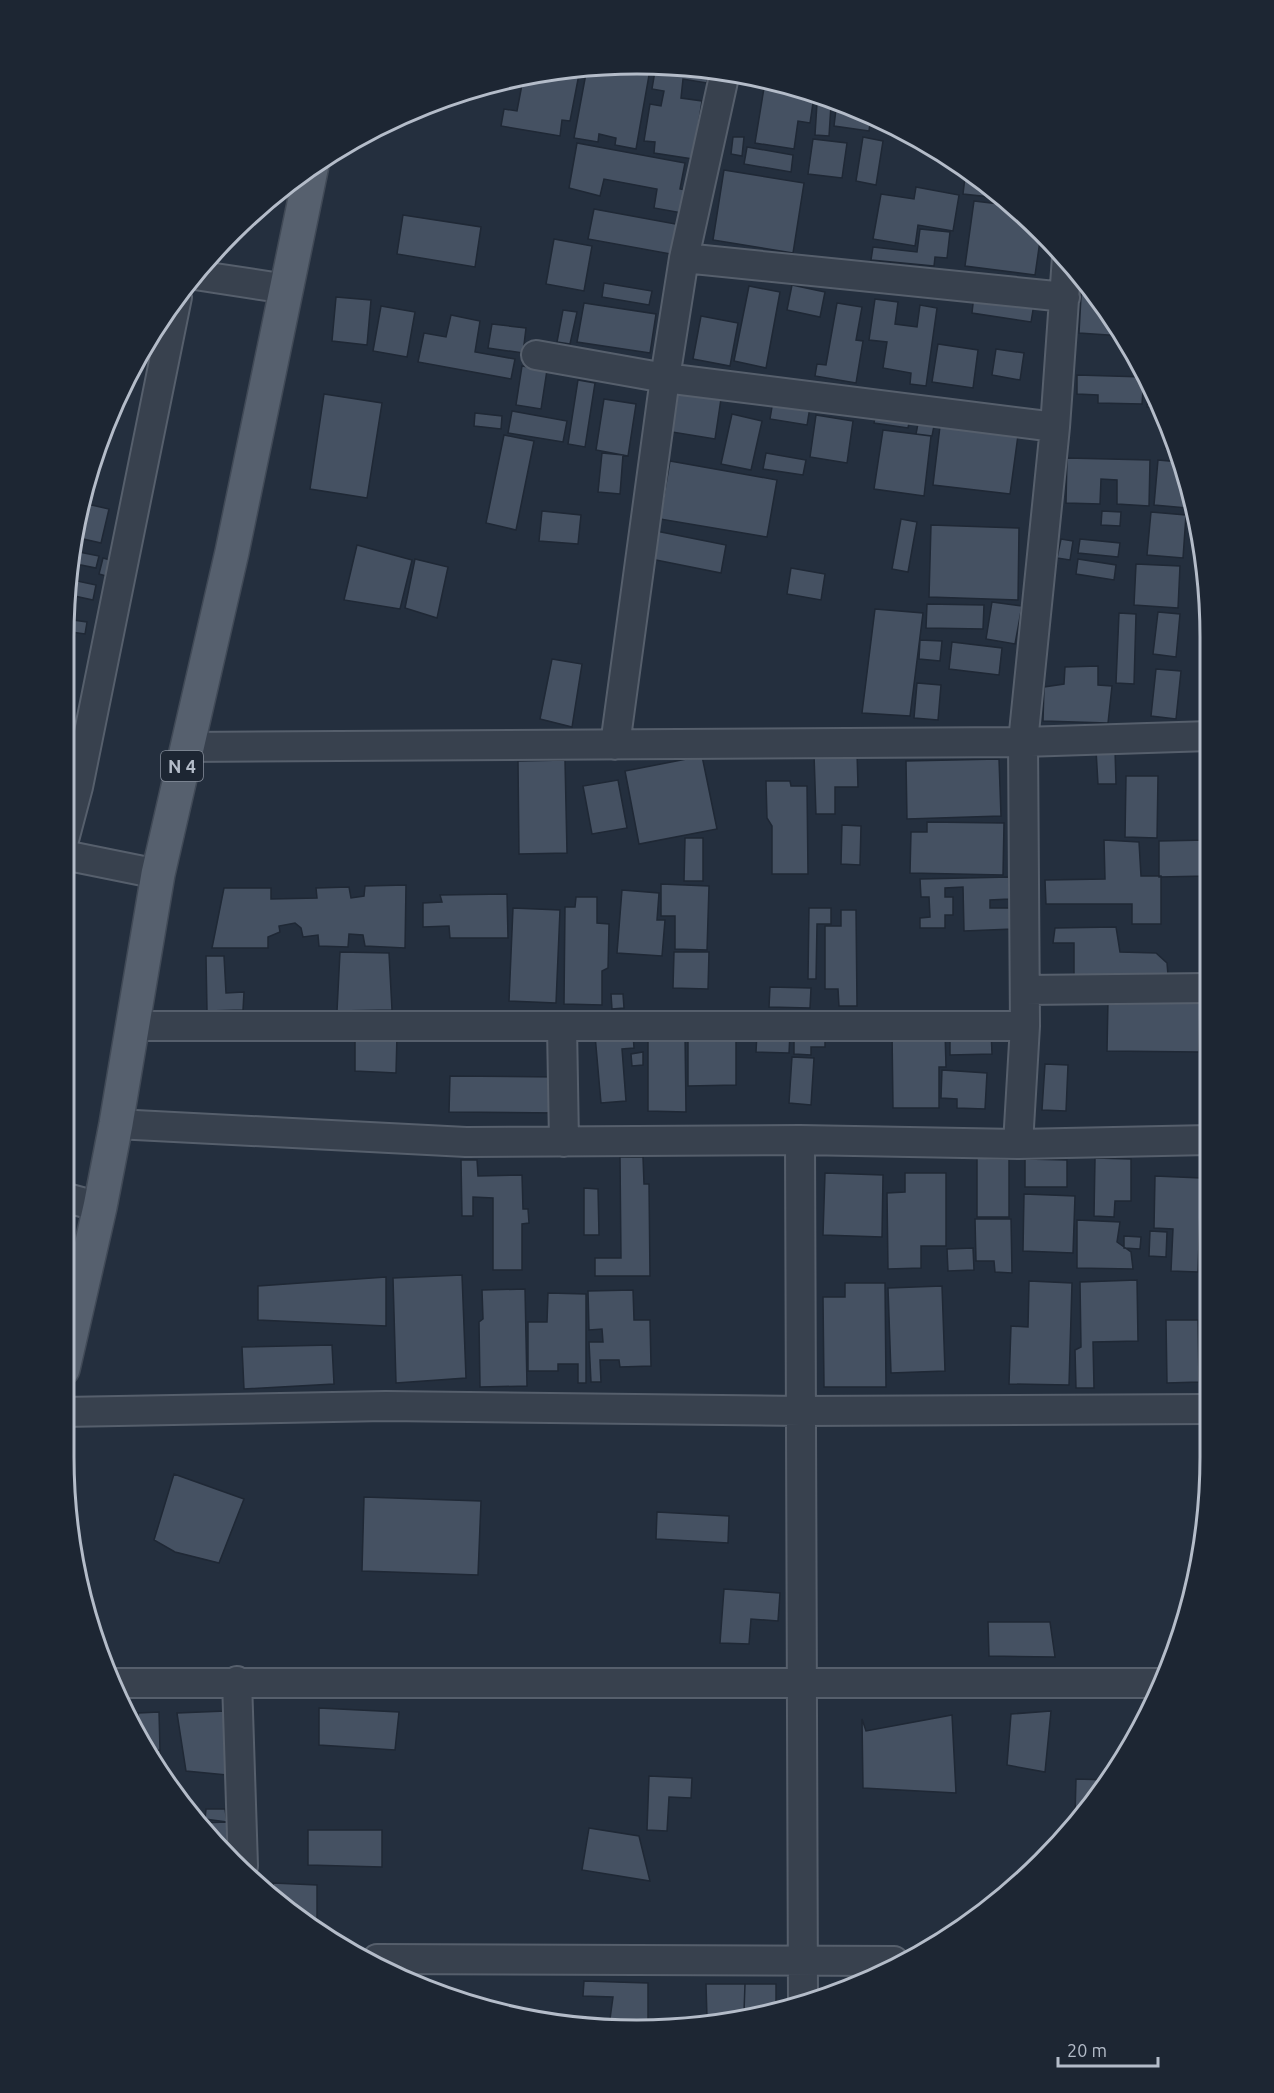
<svg xmlns="http://www.w3.org/2000/svg" width="1274" height="2093" viewBox="0 0 1274 2093" font-family="Ubuntu,sans-serif">
  <style>
    .building { fill: #455162; stroke: #1f2835; stroke-width: 1.5 }
    .lines { fill: none; stroke-linecap: round; stroke-linejoin: round }
    .street-casing { stroke: #565f6c; stroke-width: 32 }
    .primary-casing { stroke: #414a57; stroke-width: 36 }
    .street { stroke: #38414e; stroke-width: 28 }
    .primary { stroke: #56606e; stroke-width: 33 }
    .labels { text-anchor: middle; dominant-baseline: central; stroke-width: 4.5; stroke-linejoin: round; paint-order: stroke }
    .shield { fill: #1d2633; stroke: #878f9c; stroke-width: 1.5 }
    .shield-label { font-size: 18px; font-weight: bold; fill: #b4bcc9 }
    .rim { fill: none; stroke: #b4bcc9; stroke-width: 3 }
  </style>
  <rect width="100%" height="100%" fill="#242f3e"/>
  <path class="building" d="M637 63 651 64 636 149 615 145 616 138 599 134 598 142 574 138 587 68Z
    M656 65 709 70 707 83 683 79 681 98 702 101 693 159 654 153 655 142 644 141 650 104 661 106 664 91 652 89Z
    M580 69 570 121 562 120 560 136 501 126 504 109 517 111 524 74Z
    M764 88 814 96 810 123 798 121 794 149 755 143Z
    M837 101 857 107 871 115 869 131 834 126Z
    M817 103 831 105 829 136 815 135Z
    M733 137H744L742 156 731 154Z
    M863 137 883 141 876 185 856 181Z
    M813 139 847 143 842 178 808 174Z
    M577 143 685 163 680 189 686 190 682 213 654 208 657 189 604 179 600 196 569 188Z
    M747 147 793 155 791 172 744 164Z
    M966 169 1000 198 963 194Z
    M724 170 804 183 793 253 713 240Z
    M916 187 959 195 953 231 918 225 915 246 873 239 881 194 914 199Z
    M974 201 1008 205 1041 234 1035 275 965 266Z
    M594 209 681 225 676 255 588 239Z
    M403 215 481 227 475 267 397 254Z
    M920 229 950 232 947 258 935 257 934 266 871 260 873 247 917 252Z
    M554 239 592 246 584 291 546 284Z
    M1082 278 1123 334V336L1079 333Z
    M604 283 652 291 649 305 602 297Z
    M792 285 825 292 820 317 787 310Z
    M749 286 780 292 766 368 734 361Z
    M974 295 1034 304 1031 322 972 313Z
    M336 297 371 300 367 345 332 341Z
    M875 299 898 302 895 324 917 327 920 305 937 308 926 386 910 384 911 373 883 368 887 342 869 340Z
    M584 303 656 314 650 353 577 342Z
    M837 303 862 307 856 340 863 341 856 383 815 376 817 364 826 365Z
    M381 306 415 312 407 357 373 351Z
    M563 310 577 312 570 344 557 342Z
    M451 315 480 321 475 352 515 359 511 379 418 362 424 333 446 337Z
    M701 316 738 323 730 366 693 359Z
    M492 324 526 328 523 353 488 348Z
    M938 344 978 350 973 388 932 382Z
    M996 349 1024 353 1020 380 992 375Z
    M522 366 547 370 541 409 516 405Z
    M1077 375 1144 377 1142 404 1098 403V395L1077 394Z
    M578 380 595 383 585 447 568 444Z
    M679 385 722 392 715 439 672 432Z
    M1149 386 1158 408 1147 407Z
    M324 394 382 403 367 498 310 489Z
    M774 395 811 401 807 425 770 419Z
    M604 399 636 404 628 456 596 450Z
    M512 411 567 421 563 442 508 433Z
    M876 412 910 418 908 428 874 423Z
    M475 413 502 416 501 429 474 426Z
    M920 413 936 416 932 436 916 434Z
    M732 414 762 421 751 470 721 464Z
    M816 415 853 421 847 463 810 457Z
    M941 418 1019 428 1010 494 933 485Z
    M883 430 931 436 924 496 874 489Z
    M1167 430 1175 449 1165 448Z
    M504 435 534 441 516 530 486 523Z
    M602 453 623 455 620 494 598 492Z
    M766 453 806 460 803 475 763 469Z
    M1067 458 1150 460 1149 506 1117 504V480L1101 479 1100 504 1066 503Z
    M1158 460 1180 462 1189 482 1187 508 1154 505Z
    M670 461 777 480 767 537 660 519Z
    M83 503 109 509 101 543 79 538 84 519 80 518Z
    M542 511 581 515 578 544 539 541Z
    M1102 511 1121 512 1120 526 1101 525Z
    M1151 512 1186 515 1183 558 1147 555Z
    M901 519 917 522 908 572 892 569Z
    M931 525 1019 528 1018 600 929 597Z
    M656 531 726 545 721 573 651 559Z
    M1061 539 1073 541 1070 560 1057 558Z
    M1080 539 1120 543 1118 557 1078 553Z
    M357 545 412 560 400 609 344 600Z
    M74 551 99 556 96 568 71 563Z
    M103 558 117 562 113 578 99 574Z
    M415 559 448 567 437 618 405 608Z
    M1078 559 1116 565 1114 580 1076 574Z
    M1136 564 1180 566 1178 608 1134 605Z
    M791 568 825 574 821 600 787 594Z
    M68 579 96 585 93 600 65 594Z
    M992 602 1022 606 1015 644 986 639Z
    M927 604 984 605 983 629 926 628Z
    M875 609 923 613 910 716 862 713Z
    M1158 612 1180 614 1176 657 1153 654Z
    M1119 613 1136 614 1134 684 1116 683Z
    M66 619 87 622 85 634 64 631Z
    M920 640 942 641 940 661 919 659Z
    M952 642 1002 648 999 675 949 669Z
    M552 659 582 664 572 727 540 719Z
    M1098 666V685L1112 686 1108 723 1043 721 1044 687 1064 684 1065 667Z
    M1156 669 1181 671 1176 719 1151 716Z
    M917 683 941 685 938 720 914 718Z
    M1115 749 1116 784H1098L1096 750Z
    M857 752 858 787H835V814H816L814 754Z
    M702 756 717 829 639 844 625 771Z
    M999 759 1001 816 907 819 906 761Z
    M565 760 567 853 519 854 518 761Z
    M1126 776H1158L1157 838 1125 837Z
    M618 780 627 828 592 834 583 786Z
    M766 781H790L791 786H807L808 874H772V826L767 818Z
    M927 822 1004 823 1003 875 910 873 911 832H927Z
    M842 825 861 826 860 865 841 864Z
    M685 838H703V881H684Z
    M1104 840 1139 842 1141 876H1161V924H1132V904H1046L1045 880 1105 879Z
    M1207 840V876L1159 877V841Z
    M1010 877V899L990 900V908H1013V929L964 931 963 887 945 888V897H953V915H945V928H920V918L930 917 929 897H921L920 879Z
    M661 884 709 886 707 950 675 949V916H661Z
    M406 885 405 948 365 946 363 935 349 934 348 947 319 946 318 935 303 937 301 928 295 923 279 926 280 932 268 937V948H212L224 888H271V899L317 898 316 888 349 887 351 898 364 896 365 886Z
    M622 890 659 893 657 920H665L662 956 617 953Z
    M507 894 508 938H450L449 926 423 927V903L442 902 440 895Z
    M576 897H597V923L609 924 608 968 602 971V1005L564 1004 565 907H575Z
    M513 908 560 910 556 1003 509 1001Z
    M809 908H831V924H817L816 979H808Z
    M841 910H856L857 1006H839L838 989H825V926H841Z
    M1116 927 1120 952 1156 953 1167 963 1168 975 1129 980 1127 974 1098 979 1095 975 1074 976V943H1053L1055 928Z
    M340 952 389 953 392 1010 337 1011Z
    M674 952H709L708 989 673 988Z
    M206 956H224L226 993 244 992 243 1010 207 1011Z
    M770 987 811 988 810 1008 769 1007Z
    M611 994H623L624 1008 612 1009Z
    M1108 1000 1200 1003 1199 1052 1107 1051Z
    M991 1030 992 1054 950 1055V1031Z
    M892 1031H945L946 1067H939V1108H893Z
    M633 1033 634 1048 622 1049 626 1101 601 1103 595 1035Z
    M648 1033 685 1034 686 1112 648 1111Z
    M757 1033H790L789 1053 756 1052Z
    M397 1034 396 1073 355 1071V1036Z
    M736 1034V1085L688 1086V1035Z
    M794 1036H825V1047H811V1055L794 1054Z
    M643 1052V1065L632 1066 631 1054Z
    M1204 1056H1210V1107H1205Z
    M792 1057 814 1058 811 1105 789 1103Z
    M1045 1064 1068 1065 1066 1111 1042 1110Z
    M942 1070 987 1073 985 1109 957 1108V1099L941 1098Z
    M450 1076 559 1077 560 1113 449 1112Z
    M620 1157H643L644 1184H649L650 1276H595V1258H621Z
    M977 1158 1009 1159V1217H977Z
    M1095 1158 1131 1159V1201H1115L1114 1217 1094 1216Z
    M1025 1159 1067 1160V1187H1025Z
    M461 1160H477L478 1176 522 1175 523 1209H528L529 1223 522 1224V1270H493V1198L473 1197V1216H462Z
    M825 1173 883 1175 882 1237 823 1235Z
    M905 1173H946V1246H921V1268L888 1269 887 1193 905 1192Z
    M1155 1176 1201 1178 1198 1272 1171 1271 1173 1229 1154 1228Z
    M584 1188 598 1189 599 1235H584Z
    M1204 1192H1210V1215H1203Z
    M1024 1194 1075 1196 1073 1253 1023 1251Z
    M975 1219H1011L1012 1273 995 1272 994 1261H976Z
    M1202 1219H1210V1271H1201Z
    M1077 1220 1120 1222 1117 1242 1131 1252 1133 1269 1077 1268Z
    M1150 1231 1167 1232 1166 1257 1149 1256Z
    M1124 1236 1141 1237 1140 1249 1124 1248Z
    M973 1248 974 1270 948 1271 947 1249Z
    M462 1275 466 1378 396 1383 393 1278Z
    M386 1277V1326L258 1320V1286Z
    M1137 1280 1138 1341 1093 1342 1094 1388H1076L1075 1350 1081 1347 1080 1282Z
    M1029 1281 1072 1283 1069 1385 1009 1384 1011 1326 1028 1327Z
    M845 1283H885L886 1387H824L823 1297H845Z
    M942 1286 945 1371 891 1373 888 1288Z
    M525 1289 527 1386 480 1387 479 1322 483 1319 482 1290Z
    M633 1290 634 1320H650L651 1366 620 1367 619 1360H600L601 1382H591L589 1342H603L602 1329 589 1330 588 1291Z
    M548 1293 586 1294V1383H578V1364H558V1371H528V1322H547Z
    M1166 1320H1198L1199 1382 1167 1383Z
    M332 1345 334 1384 244 1389 242 1347Z
    M174 1474 244 1499 219 1563 175 1552 154 1540Z
    M364 1497 481 1501 478 1575 362 1571Z
    M657 1512 729 1516 728 1543 656 1539Z
    M724 1589 780 1593 778 1621 751 1619 749 1644 720 1643Z
    M988 1622H1050L1055 1657 989 1656Z
    M319 1708 399 1712 395 1750 319 1745Z
    M226 1711 227 1775 186 1771 177 1713Z
    M1051 1711 1045 1772 1007 1765 1011 1714Z
    M159 1712 160 1750 153 1751 139 1725 138 1713Z
    M952 1715 956 1793 863 1788 862 1719 866 1731Z
    M160 1750 161 1767 153 1751Z
    M649 1776 692 1778 691 1798 669 1797 667 1831 647 1830Z
    M1076 1779 1110 1780 1076 1816H1075Z
    M206 1809H225L227 1822 205 1819Z
    M227 1822V1851L199 1823Z
    M589 1828 639 1836 650 1881 582 1870Z
    M308 1830H382V1867L308 1865Z
    M273 1883 317 1885V1926L288 1912 274 1897Z
    M584 1981 648 1983V2022L610 2019 613 1997 583 1996Z
    M706 1984H745L744 2012 707 2018Z
    M745 1984H776V2007L744 2012Z"/>
  <g class="lines">
    <defs>
      <path id="street" d="M684 258 1065 297
        M195 275 287 289
        M536 355 665 378 1055 427
        M615 745 665 378 684 258 725 72
        M186 747 1023 742 1210 736
        M64 840 78 787 177 297
        M64 855 158 874
        M1025 990 1210 988
        M132 1026H1025
        M562 1026 564 1142
        M116 1124 466 1142 800 1140 1018 1144 1210 1140
        M800 1140 803 2003
        M1018 1144 1025 1026 1023 742 1055 427 1067 257
        M63 1197 100 1207
        M63 1412 386 1406 801 1411 1210 1409
        M237 1681 243 1866
        M116 1683H1160
        M377 1959 894 1961"/>
      <path id="primary" d="M63 1369 100 1207 116 1124 158 874 232 552 312 165"/>
    </defs>
    <use href="#street" class="street-casing"/>
    <use href="#primary" class="primary-casing"/>
    <use href="#street" class="street"/>
    <use href="#primary" class="primary"/>
  </g>
  <g class="labels">
    <rect class="shield" x="161" y="751" width="42" height="30" rx="4.5"/>
    <g class="shield-label">
      <text x="182" y="766">N 4</text>
    </g>
  </g>
  <path d="M0 0H1274V2093H0ZM637 74H637A563 563 0 0 1 1200 637V1457A563 563 0 0 1 637 2020H637A563 563 0 0 1 74 1457V637A563 563 0 0 1 637 74Z" fill="#1d2633" fill-rule="evenodd"/>
  <path class="rim" d="M637 74H637A563 563 0 0 1 1200 637V1457A563 563 0 0 1 637 2020H637A563 563 0 0 1 74 1457V637A563 563 0 0 1 637 74Z"/>
  <path d="M1058 2057v9h100v-9" fill="none" stroke="#b4bcc9" stroke-width="3"/>
  <text x="1067" y="2057" font-size="18" fill="#b4bcc9" stroke="#1d2633" stroke-width="4.5" paint-order="stroke">20 m</text>
</svg>
